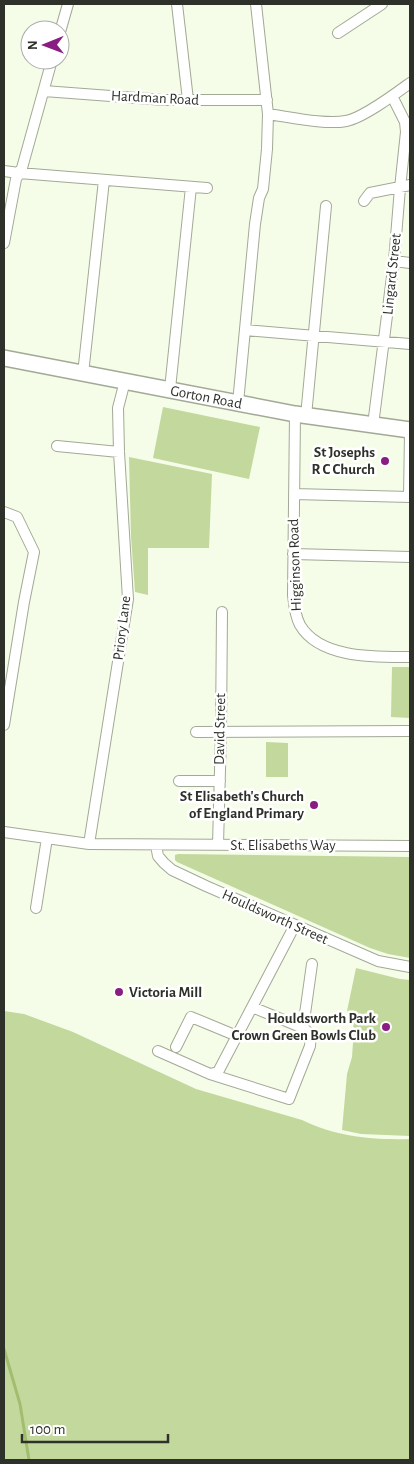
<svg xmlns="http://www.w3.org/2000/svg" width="414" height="1464" viewBox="0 0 414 1464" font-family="'Alegreya Sans',sans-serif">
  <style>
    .green { fill: #c3d89d }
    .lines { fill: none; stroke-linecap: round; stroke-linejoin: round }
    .stream { stroke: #a3bd6e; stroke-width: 3 }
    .minor-casing { stroke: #a2a996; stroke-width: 12 }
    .secondary-casing { stroke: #a2a996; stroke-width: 18 }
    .minor { stroke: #fff; stroke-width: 10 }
    .secondary { stroke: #fff; stroke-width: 15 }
    .poi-dot { fill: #8a1d82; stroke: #fff; stroke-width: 2 }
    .labels { text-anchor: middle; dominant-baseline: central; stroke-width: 5; stroke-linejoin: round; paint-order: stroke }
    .street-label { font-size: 15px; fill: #2e312a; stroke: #fff }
    .poi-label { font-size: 15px; font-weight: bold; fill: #2e312a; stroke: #fff; text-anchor: end }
  </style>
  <rect width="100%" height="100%" fill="#f5fde9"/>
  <path class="green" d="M163 407 260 427 249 479 153 458Z
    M129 457 212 474 209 548H148V595L135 592 131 537Z
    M392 667H410V718L391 717Z
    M266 742 288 743V777H266Z
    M178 854 410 857V958L388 954 370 948 177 862 175 860V855Z
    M356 968 400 979 410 980V1136L361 1134 342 1130 347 1074 352 1057 354 1028 347 1011Z
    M4 1011 24 1014 73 1032 196 1089 302 1120C338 1137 371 1140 410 1139V1460H4Z"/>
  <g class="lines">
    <path class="stream" d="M4 1349 20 1404 29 1460"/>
    <defs>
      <path id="minor" d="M177 4 188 100
        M60 32 68 4
        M338 33 382 4
        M44 91 164 100H267
        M268 114C290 117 326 125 346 121 363 118 395 94 410 83
        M4 171 19 173 207 188
        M364 201 370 193 410 185
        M4 243 16 179 22 168 52 60
        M394 261 410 263
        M245 330 410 344
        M83 374 104 180
        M170 389 191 187
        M238 403 255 224 259 198 263 189 267 149 268 114 256 4
        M295 414 293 595C294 605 295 616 300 625 320 659 376 657 410 657
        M306 416 326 206
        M373 425 394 261 400 188 406 132 405 122 392 96
        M57 446 119 452
        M294 494 410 497
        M409 497 410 433
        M4 512 17 517 34 552 24 602 4 725
        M293 554 410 557
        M196 732 410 731
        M179 781H220
        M4 832 89 844 410 846
        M89 844 128 599 119 452 118 408 125 381
        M156 845 158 856 164 863 172 870 206 886 378 961 410 967
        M218 845 221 732 222 612
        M36 908 47 838
        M303 1028 312 964
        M176 1047 191 1017 237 1036
        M158 1051 210 1074 218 1072 295 925
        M210 1074 289 1099 310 1046C311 1037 311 1033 303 1028L252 1007"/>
      <g id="secondary">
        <path id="s1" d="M4 358 295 414 410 430"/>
      </g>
    </defs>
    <use href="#minor" class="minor-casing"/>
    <use href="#secondary" class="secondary-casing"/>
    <use href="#minor" class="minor"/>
    <use href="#secondary" class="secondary"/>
  </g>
  <g class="poi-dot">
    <circle cx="385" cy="461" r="5"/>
    <circle cx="314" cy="805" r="5"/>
    <circle cx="119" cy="992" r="5"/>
    <circle cx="386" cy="1027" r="5"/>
  </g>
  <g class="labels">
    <g class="street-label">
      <text transform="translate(155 98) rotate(3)">Hardman Road</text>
      <text transform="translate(392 274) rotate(-84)">Lingard Street</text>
      <text stroke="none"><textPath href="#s1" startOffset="206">Gorton Road</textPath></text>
      <text transform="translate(295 565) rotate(-92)">Higginson Road</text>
      <text transform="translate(122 628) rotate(-83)">Priory Lane</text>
      <text transform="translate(220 729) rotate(-89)">David Street</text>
      <text x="283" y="845">St. Elisabeths Way</text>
      <text transform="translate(275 917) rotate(24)">Houldsworth Street</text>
    </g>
    <g class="poi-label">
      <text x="375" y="452">St Josephs<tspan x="375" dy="17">R C Church</tspan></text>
      <text x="304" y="796">St Elisabeth's Church<tspan x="304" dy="17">of England Primary</tspan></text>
      <text x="129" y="992" text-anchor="start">Victoria Mill</text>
      <text x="376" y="1018">Houldsworth Park<tspan x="376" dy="17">Crown Green Bowls Club</tspan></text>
    </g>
  </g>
  <rect width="414" height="1464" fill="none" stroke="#2e312a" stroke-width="10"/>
  <g transform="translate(45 45) rotate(269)"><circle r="24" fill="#ffffff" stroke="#abadaa"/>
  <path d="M0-4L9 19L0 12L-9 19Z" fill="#8a1d82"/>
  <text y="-8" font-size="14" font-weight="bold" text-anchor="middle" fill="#2e312a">N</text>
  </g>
  <path d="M22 1434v8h146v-8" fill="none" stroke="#2e312a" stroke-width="2.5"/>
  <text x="30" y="1434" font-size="15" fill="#2e312a" stroke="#ffffff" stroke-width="4" paint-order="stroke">100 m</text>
</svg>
